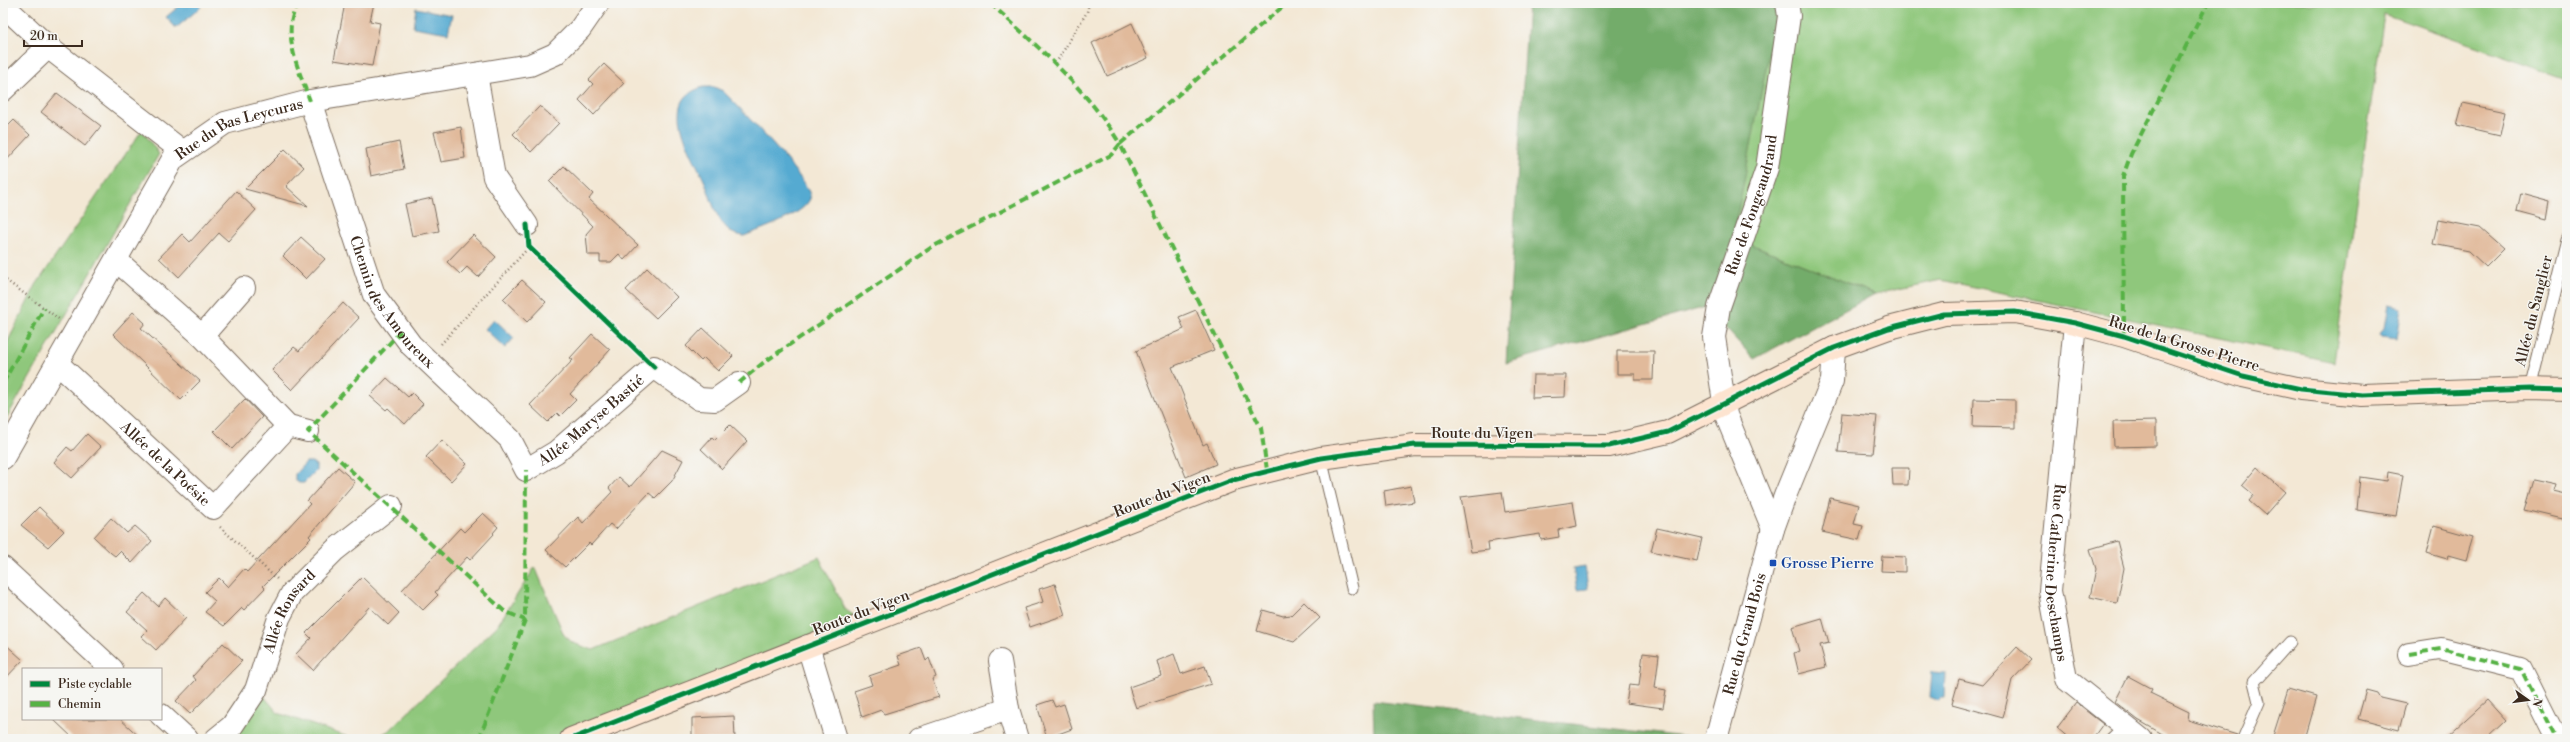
<svg xmlns="http://www.w3.org/2000/svg" width="2570" height="742" viewBox="0 0 2570 742" font-family="'Libre Bodoni',serif">
  <style>
    .green { fill: #8fc77b; stroke: #65784c }
    .forest { fill: #73ac6b; stroke: #576b44 }
    .water { fill: #55aad1; stroke: #486a78 }
    .building { fill: #e1ba9b }
    .lines { fill: none; stroke-linecap: round; stroke-linejoin: round }
    .lane-casing { stroke: #7b6c5e; stroke-width: 13 }
    .street-casing { stroke: #7b6c5e; stroke-width: 24 }
    .secondary-casing { stroke: #7b6c5e; stroke-width: 24 }
    .path { stroke: #7b6c5e; stroke-width: 2.5; stroke-dasharray: 1 3; stroke-linecap: butt }
    .lane { stroke: #fff; stroke-width: 11 }
    .street { stroke: #fff; stroke-width: 22 }
    .secondary { stroke: #fde4d0; stroke-width: 22 }
    .quiet { stroke: #57b245; stroke-width: 4; stroke-dasharray: 8 4; stroke-linecap: butt }
    .cycleway-casing { stroke: #f6f6f2; stroke-width: 8 }
    .cycleway { stroke: #00873e; stroke-width: 5 }
    .transit-dot { fill: #1a4fb4; stroke: #f6f6f2; stroke-width: 1.5 }
    .labels { text-anchor: middle; dominant-baseline: central; stroke-width: 3; stroke-linejoin: round; paint-order: stroke }
    .street-label { font-size: 15px; fill: #3b2a1e; stroke: #f6f6f2 }
    .transit-label { font-size: 15px; fill: #164399; stroke: #f6f6f2; text-anchor: start }
  </style>
  <rect width="100%" height="100%" fill="#f6f6f2"/>
  <filter id="ink" filterUnits="userSpaceOnUse"><feTurbulence type="fractalNoise" baseFrequency=".025" numOctaves="2"/><feDisplacementMap in="SourceGraphic" scale="8" xChannelSelector="R" yChannelSelector="G"/><feConvolveMatrix kernelMatrix="1 2 1 2 8 2 1 2 1" color-interpolation-filters="sRGB"/></filter>
  <filter id="wash" filterUnits="userSpaceOnUse"><feTurbulence type="fractalNoise" baseFrequency=".012" numOctaves="4" result="noise"/><feDisplacementMap in="SourceGraphic" scale="16" xChannelSelector="R" yChannelSelector="G"/><feGaussianBlur stdDeviation="0.9" result="paint"/><feColorMatrix in="noise" values="0 0 0 0 0 0 0 0 0 0 0 0 0 0 0 0 0 1.4 0 .05"/><feComposite in="paint" operator="in"/></filter>
  <g filter="url(#wash)">
    <rect width="100%" height="100%" fill="#f3e8d5"/>
    <path class="green" d="M1768 3H2567V78L2384 14 2334 362 1941 280 1875 294 1733 237Z
      M142 130 159 154 3 424V351L36 285Z
      M819 557 845 609 857 618 562 739H233L262 694 278 713 351 738H375L390 730 497 626 535 567 564 635 573 643 593 650Z"/>
    <path class="forest" d="M1528 3H1774L1776 17 1733 237 1875 294 1754 359 1706 307 1506 363Z
      M1373 701 1703 739H1374Z"/>
    <path class="water" d="M183 3H198L201 7 176 28 166 17Z
      M416 8 452 15 448 33 413 27Z
      M704 87H714L723 91C736 104 816 186 810 199 802 216 761 229 744 236 739 235 734 235 730 231 716 220 712 201 706 185 696 159 654 99 704 87Z
      M2388 305 2402 308 2397 339 2382 337 2380 334 2384 328Z
      M494 319 514 338 505 348 485 329Z
      M306 462H312L316 465V471L304 483H299L295 480V474Z
      M1585 566 1588 589 1577 590 1573 568Z
      M1932 672 1945 673 1944 698H1940L1939 701 1930 697Z"/>
    <g id="blocks">
      <path class="building" d="M345 3H374L370 21 380 23 372 66 334 60Z
        M1132 23 1148 58 1107 76 1092 43Z
        M604 64 624 83 594 115 579 100 593 84 589 80Z
        M57 93 101 126 85 146 41 112Z
        M2463 103 2505 112 2500 135 2457 125Z
        M540 106 559 123 531 152 513 134Z
        M14 120 30 135 3 164V131Z
        M461 127 465 158 441 162 434 132Z
        M399 142 404 169 371 176 366 149Z
        M285 149 304 167 286 186 308 206 245 189Z
        M564 166 593 194 589 199 638 245 624 260 619 254 611 262H600V255H588L586 234 593 226 549 181Z
        M236 191 256 210 228 241 219 233 179 277 159 258 182 234 190 242Z
        M2521 193 2550 201 2547 219 2517 211Z
        M432 198 439 231 412 236 405 204Z
        M2438 220 2480 228 2504 249 2486 267 2469 251 2433 244Z
        M473 235 496 257 478 277 467 267 460 274 447 262Z
        M301 237 325 259 306 279 283 256Z
        M647 268 677 297 656 318 626 290Z
        M522 280 546 302 527 322 503 299Z
        M343 303 359 318 292 390 272 370 294 347 299 351Z
        M1196 310 1214 350 1172 367 1203 445 1207 443 1216 464 1186 477 1136 351 1184 329 1179 317Z
        M133 312 145 323 141 328 200 381 181 400 113 334Z
        M703 328 733 356 718 371 704 358 701 361 686 346Z
        M592 334 610 350 570 394 576 400 560 416 557 413 548 422 530 405 573 360 570 358Z
        M1617 351H1654L1653 380H1635V374H1617Z
        M1533 375H1566L1565 397 1532 398Z
        M387 378 408 397 412 393 423 404 405 424 388 408 386 410 370 396Z
        M245 399 262 417 232 449 214 431Z
        M1974 399 2015 400V428L1973 427Z
        M1842 413 1877 416 1873 454 1838 452Z
        M2156 421V446L2114 447 2113 422Z
        M730 425 747 441 722 469 701 449 712 437 715 440Z
        M87 434 101 447 72 478 54 462 67 447 72 451Z
        M442 440 467 464 451 481 426 457Z
        M662 450 683 460 672 481 655 498 649 493 616 529 610 524 591 545 589 543 565 567 546 550 578 517 583 523 612 492 609 488 619 477 630 487Z
        M338 467 355 482 309 536 311 538 263 586 265 588 244 610 242 608 224 626 205 612 215 601 205 592 219 578 228 587 244 569 247 572 310 504 307 501Z
        M2257 467 2285 492 2265 515 2249 501 2254 495 2242 485Z
        M1892 468H1909L1908 485H1893Z
        M2388 472 2403 475 2396 516 2357 510 2360 477 2387 481Z
        M2533 480 2556 485 2554 492 2567 495V520L2524 510Z
        M1411 486 1414 502 1386 506 1384 491Z
        M1502 492 1505 512 1573 502 1577 526 1558 530 1559 537 1541 540 1540 534 1488 542 1489 550 1471 552 1461 497Z
        M1830 498 1859 505 1854 524 1863 526 1859 540 1822 532Z
        M39 507 64 531 48 547 21 525Z
        M483 513 498 527 493 533 494 534 470 560 467 557 435 592 438 595 423 610 402 590 460 528 464 532Z
        M111 518 127 533 135 526 152 541 132 563 120 551 115 556 111 553 94 537Z
        M2434 526 2473 537 2466 560 2448 555 2447 559 2427 553Z
        M1657 528 1702 538 1697 561 1651 551Z
        M2117 541 2124 568 2117 603 2090 597 2096 569 2090 549Z
        M1882 556 1905 557V572L1881 571Z
        M362 577 399 613 388 625 369 607 313 670 296 654 311 638 306 633Z
        M1055 584 1065 615 1030 627 1024 608 1043 602 1039 589Z
        M144 593 158 606 165 598 186 618 156 650 141 636 147 630 127 612Z
        M1304 602 1320 618 1294 642 1257 631 1263 610 1283 616 1291 615Z
        M1822 618 1829 643 1820 645 1826 667 1799 674 1794 653 1799 651 1792 627Z
        M3 642 23 660 3 681Z
        M223 643 242 661 190 714 176 701 196 680 193 676Z
        M2017 647 2031 660 2012 680 2003 718 1952 704 1959 679 1982 685Z
        M921 648 926 661 929 658 936 677 932 679 939 697 884 714 881 710 862 717 854 691 872 685 869 676 901 665 898 656Z
        M1643 653 1659 655 1655 688 1666 690 1663 708 1626 703 1629 685 1639 686Z
        M1174 654 1181 674 1205 666 1211 684 1136 708 1129 687 1161 676 1157 661Z
        M2128 676 2152 689 2150 693 2189 712 2188 720 2237 735 2236 739H2171L2138 720 2115 702Z
        M2288 689 2316 697 2304 739H2272Z
        M2366 690 2377 693 2380 698 2406 704 2399 730 2358 719Z
        M1052 700 1055 707 1064 704 1072 729 1047 738 1037 705Z
        M2487 700 2506 721 2487 739H2444Z
        M2076 703 2103 724 2092 739H2070L2057 728Z
        M734 716 735 739H692V718Z
        M53 719H120L142 739H74Z"/>
    </g>
  </g>
  <g filter="url(#ink)">
    <use href="#blocks" fill-opacity="0" stroke="#7b6c5e" stroke-width="1"/>
    <g class="lines">
      <defs>
        <path id="lane" d="M2530 389 2567 240
          M1321 458 1352 588
          M2111 739 2125 726
          M2243 739 2259 702 2254 682 2290 642"/>
        <g id="street">
          <path d="M3 5 48 47 182 151"/>
          <path d="M476 74 494 177 527 225"/>
          <path d="M3 90 48 47"/>
          <path id="s1" d="M310 101 374 295 411 345 510 439 526 470 556 452 654 367 699 399 715 400 739 383"/>
          <path d="M116 260 202 336 244 288"/>
          <path id="s2" d="M2075 323 2050 591 2066 679 2141 739"/>
          <path d="M202 336 288 426"/>
          <path id="s3" d="M57 363 213 508 288 426 308 431"/>
          <path id="s4" d="M3 458 173 159 225 123 310 101 530 65 555 54 580 29 598 3"/>
          <path id="s5" d="M1773 529 1726 415 1714 337 1719 307 1767 168 1789 16 1787 3"/>
          <path d="M3 568 112 669"/>
          <path d="M808 646 836 739"/>
          <path d="M2409 654 2441 649 2521 669 2556 739"/>
          <path d="M1000 661 1008 709 1017 739"/>
          <path d="M161 715 187 739"/>
          <path id="s6" d="M216 739 232 726 256 690 279 618 292 593 335 550 391 506"/>
          <path d="M919 739 1008 709"/>
          <path id="s7" d="M1716 739 1773 529 1785 496 1832 381 1834 348"/>
        </g>
        <path id="secondary" d="M571 739 1233 480 1321 458 1415 445 1609 446 1668 432 1834 348 1889 328 1944 314 2015 312 2075 323 2124 336 2243 376 2301 389 2362 395 2530 389 2567 390"/>
      </defs>
      <use href="#lane" class="lane-casing"/>
      <use href="#street" class="street-casing"/>
      <use href="#secondary" class="secondary-casing"/>
      <path class="path" d="M1056 63 1087 12 1089 3
        M3 278 59 319
        M441 344 529 247
        M220 527 277 579"/>
      <use href="#lane" class="lane"/>
      <use href="#street" class="street"/>
      <use href="#secondary" class="secondary"/>
      <path class="quiet" d="M299 3C279 30 300 73 310 101
        M401 331 308 431 504 611 525 620
        M2124 336 2123 176 2131 154 2208 3
        M3 383 44 308
        M739 383 763 363 932 247 1111 155 1120 144C1087 89 1037 46 990 3
        M1267 470 1261 428 1120 144 1287 3
        M2409 654 2441 649 2521 669 2556 739
        M479 739 525 620 526 470"/>
      <defs>
        <path id="cycleway" d="M527 225 529 247 654 367
          M571 739 1233 480 1321 458 1415 445 1609 446 1668 432 1834 348 1889 328 1944 314 2015 312 2075 323 2124 336 2243 376 2301 389 2362 395 2530 389 2567 390"/>
      </defs>
      <use href="#cycleway" class="cycleway-casing"/>
      <use href="#cycleway" class="cycleway"/>
    </g>
  </g>
  <rect class="transit-dot" x="1769" y="559" width="8" height="8" rx="2"/>
  <g class="labels">
    <g class="street-label">
      <text stroke="none"><textPath href="#s4" startOffset="418">Rue du Bas Leycuras</textPath></text>
      <text stroke="none"><textPath href="#s5" startOffset="340">Rue de Fongeaudrand</textPath></text>
      <text stroke="none"><textPath href="#s1" startOffset="219">Chemin des Amoureux</textPath></text>
      <text transform="translate(2534 311) rotate(-76)">Allée du Sanglier</text>
      <text transform="translate(2184 344) rotate(17)">Rue de la Grosse Pierre</text>
      <text stroke="none"><textPath href="#s1" startOffset="520">Allée Maryse Bastié</textPath></text>
      <text x="1482" y="433">Route du Vigen</text>
      <text stroke="none"><textPath href="#s3" startOffset="148">Allée de la Poésie</textPath></text>
      <text transform="translate(1162 495) rotate(-21)">Route du Vigen</text>
      <text stroke="none"><textPath href="#s2" startOffset="251">Rue Catherine Deschamps</textPath></text>
      <text transform="translate(861 613) rotate(-21)">Route du Vigen</text>
      <text stroke="none"><textPath href="#s6" startOffset="150">Allée Ronsard</textPath></text>
      <text stroke="none"><textPath href="#s7" startOffset="109">Rue du Grand Bois</textPath></text>
    </g>
    <g class="transit-label">
      <text x="1781" y="563">Grosse Pierre</text>
    </g>
  </g>
  <rect width="2570" height="742" fill="none" stroke="#f6f6f2" stroke-width="16"/>
  <rect x="22" y="668" width="140" height="52" fill="#f6f6f2" stroke="#aba49d"/>
  <rect x="30" y="681" width="20" height="6" fill="#00873e" stroke="#aba49d"/>
  <text x="58" y="688" font-size="12" fill="#3b2a1e">Piste cyclable</text>
  <rect x="30" y="701" width="20" height="6" fill="#57b245" stroke="#aba49d"/>
  <text x="58" y="708" font-size="12" fill="#3b2a1e">Chemin</text>
  <g transform="translate(2528 700) rotate(104)" stroke="#f6f6f2" stroke-width="3" paint-order="stroke">
  <path d="M0-3L7 15L0 10L-7 15Z" fill="#3b2a1e"/>
  <text y="-6" font-size="11" font-weight="bold" text-anchor="middle" fill="#3b2a1e">N</text>
  </g>
  <path d="M24 40v6h58v-6" fill="none" stroke="#3b2a1e" stroke-width="2"/>
  <text x="30" y="40" font-size="12" fill="#3b2a1e" stroke="#f6f6f2" stroke-width="3" paint-order="stroke">20 m</text>
</svg>
